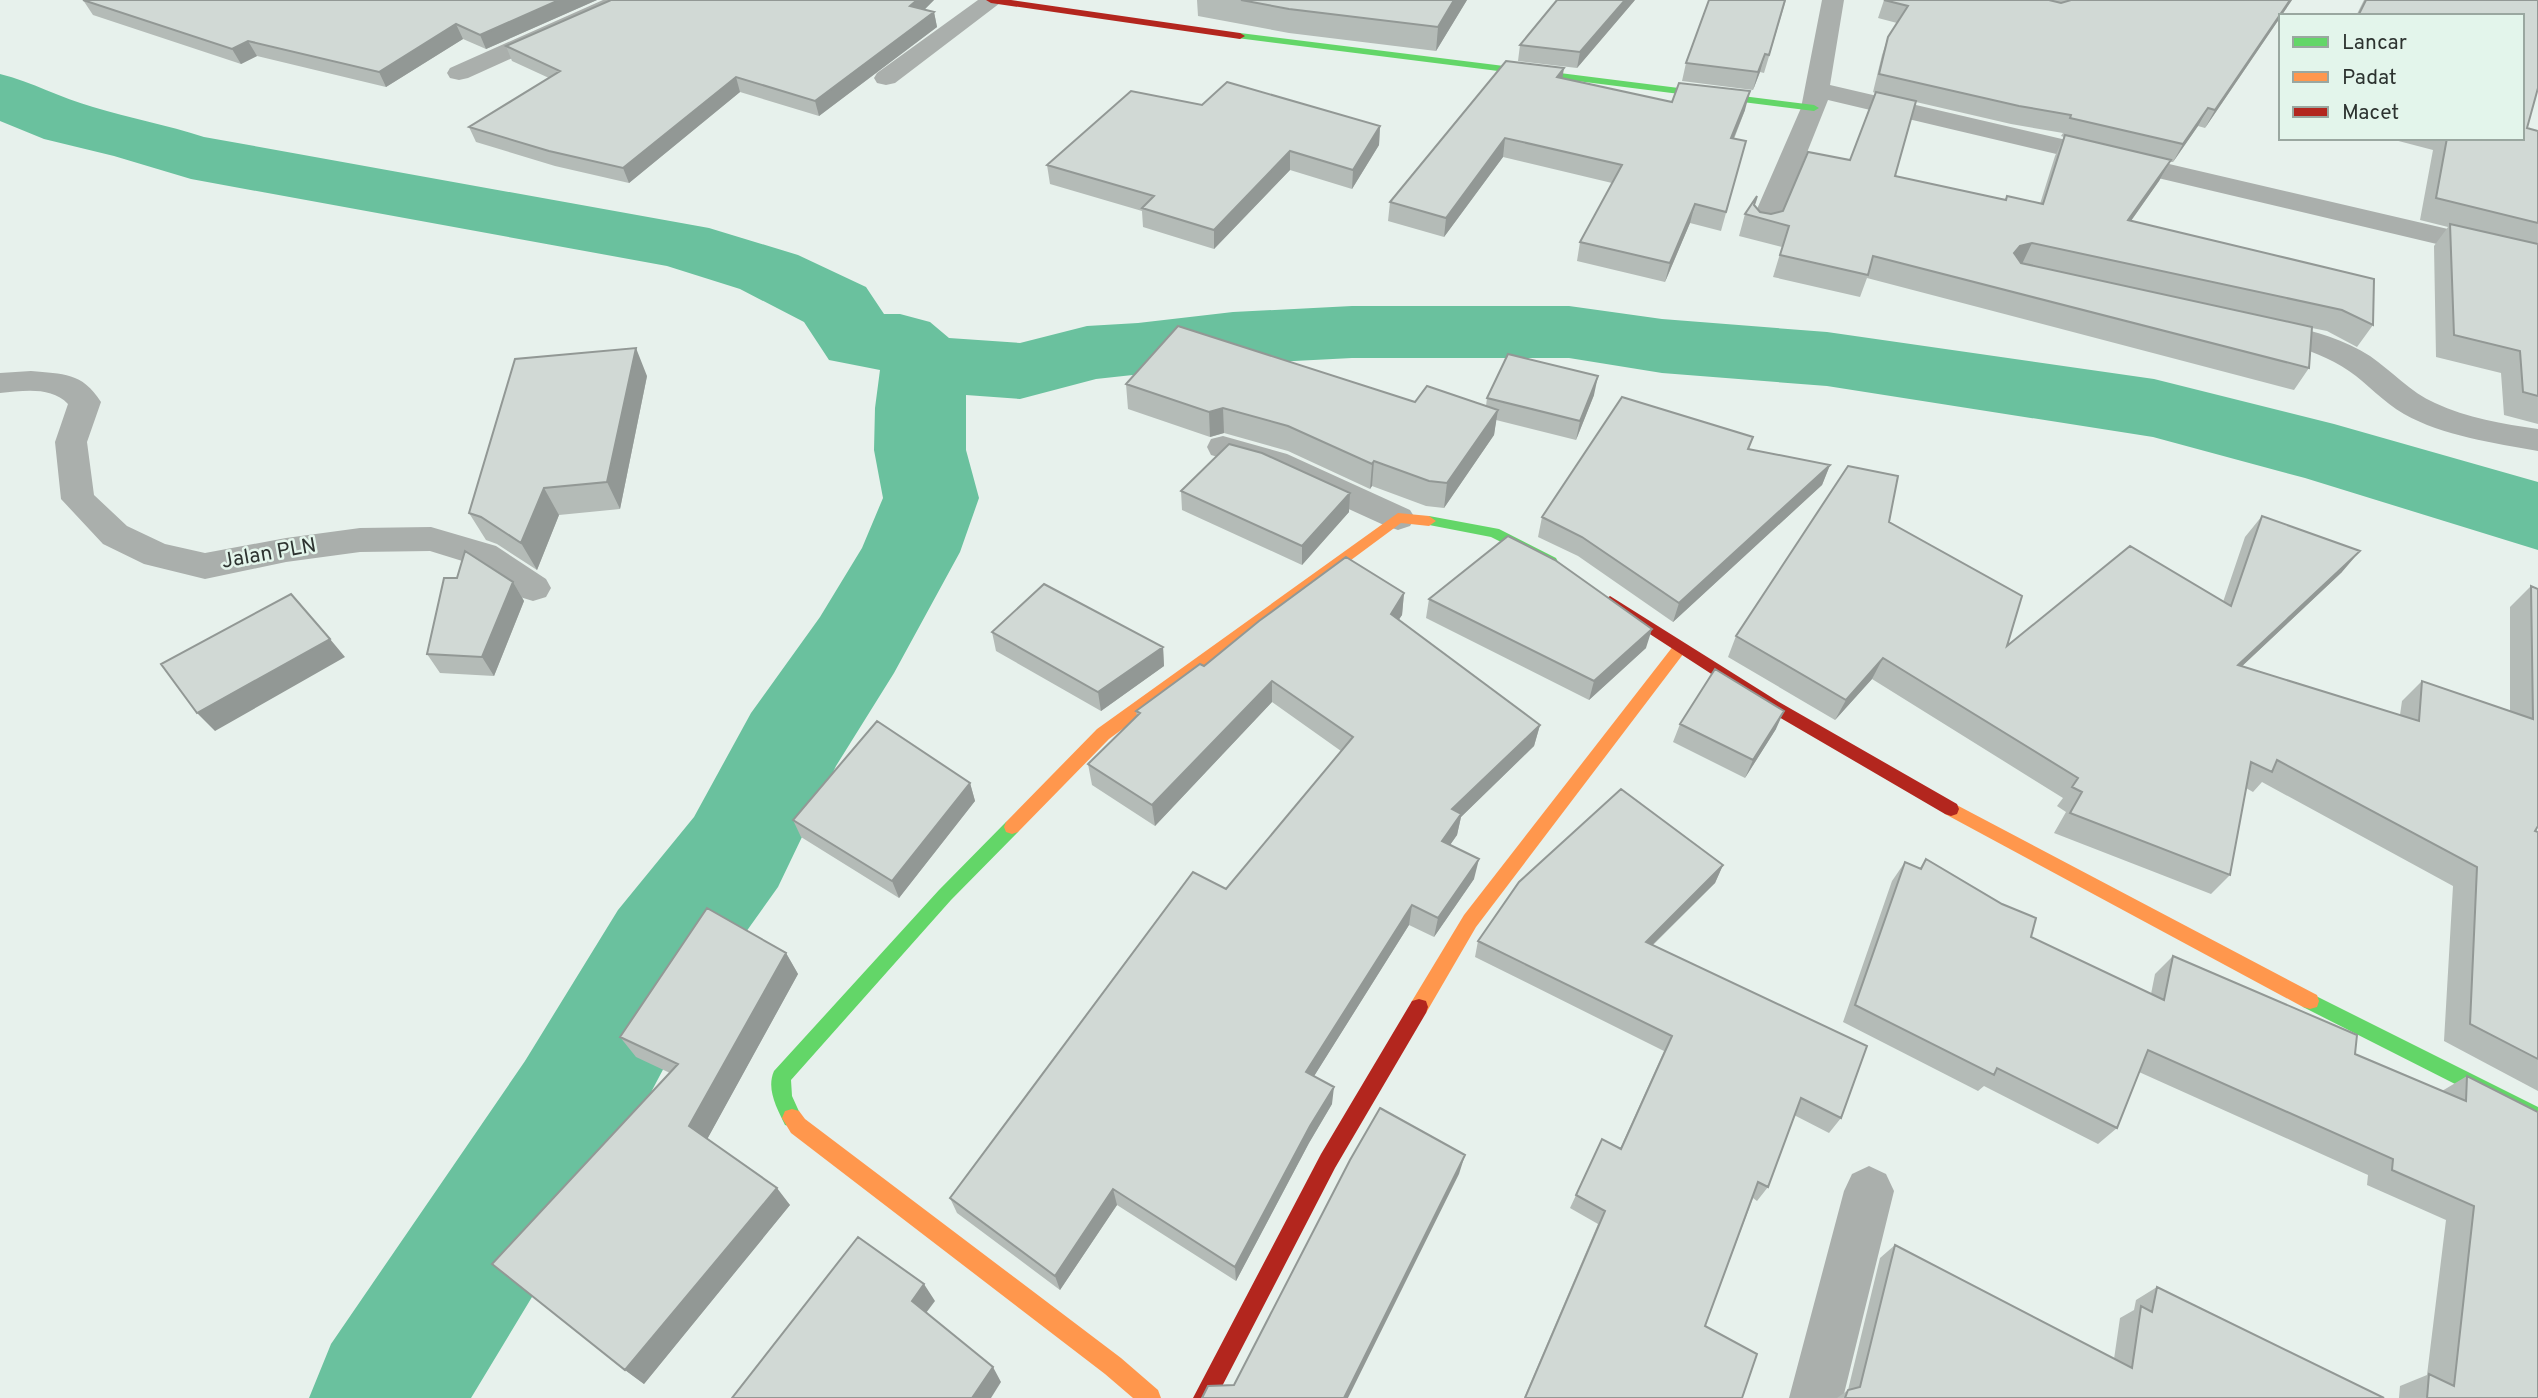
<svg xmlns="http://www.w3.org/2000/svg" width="2538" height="1398" viewBox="0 0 2538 1398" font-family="Overpass,sans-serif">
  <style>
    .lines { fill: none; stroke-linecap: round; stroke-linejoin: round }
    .river { fill: #6ac19e; fill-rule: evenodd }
    .street { fill: #aaafac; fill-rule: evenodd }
    .fast { fill: #63d668; fill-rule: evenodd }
    .slow { fill: #ff974d; fill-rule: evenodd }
    .jam { fill: #b3261e; fill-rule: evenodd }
    .wall { fill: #b4bbb7; fill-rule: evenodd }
    .shaded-wall { fill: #929895 }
    .building { fill: #d1d9d5; stroke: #929895; stroke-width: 2 }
    .labels { text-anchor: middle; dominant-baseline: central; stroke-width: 5; stroke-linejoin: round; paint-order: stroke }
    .street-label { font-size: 21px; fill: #2d3330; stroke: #e3f5eb }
  </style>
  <rect width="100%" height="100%" fill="#e7f1ec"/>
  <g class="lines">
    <path class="river" d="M0 74C32 82 61 98 93 107 130 118 167 125 204 137L709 228 798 255 866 287 884 314H900L930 322 949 338 1020 343 1087 326 1138 323 1233 312 1352 306H1569L1662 319 1827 332 2154 379 2334 424 2538 482V550L2305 478 2153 437 1827 386 1662 373 1569 358H1352L1233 364 1096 379 1020 399 966 395V450L979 498 960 552 894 673 836 766 778 887 706 988 619 1153 471 1398H309L331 1344 525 1061 618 910 694 817 751 713 820 617 862 548 883 498 874 450 875 408 880 370 829 360 804 322 740 289 667 266 191 179 114 156 44 139 0 121Z"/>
    <path class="street" d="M603 0H633L630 5 468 78 459 80 450 78 447 73 450 68Z
      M978 0H1004L895 83 886 85 877 83 874 78 877 73Z
      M1822 0H1844L1830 85 2538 250V268L1828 100 1778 225 1774 231 1764 233 1754 231 1750 225 1801 108Z
      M2259 319C2297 327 2337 335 2370 356 2392 371 2410 392 2435 403 2467 418 2503 424 2538 429V451C2494 443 2443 436 2404 414 2383 402 2368 384 2349 371 2319 350 2283 343 2248 335L2244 328 2248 321Z
      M31 371C63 374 82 372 101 402L87 442 94 495 127 526 165 544 205 553 286 538 360 528 431 527 496 546 546 579 551 588 546 597 533 601 520 597 472 564 430 551 360 552 286 562 205 579 144 564 103 544 61 499 55 442 68 404C51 386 23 391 0 393V373Z
      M1223 436 1287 454 1410 510 1415 518 1410 526 1398 530 1386 526 1263 470 1211 455 1207 447 1211 439Z
      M1869 1166 1886 1174 1894 1191 1843 1398H1789L1844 1191 1852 1174Z"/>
    <path class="fast" d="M1240 33 1814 105 1819 108 1814 111 1237 38 1235 36Z
      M1429 516 1499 529 1556 558 1558 562 1551 567 1491 537 1424 524 1422 521 1424 518Z
      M1012 820 1018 822 1020 827 1018 832 951 900 791 1080 792 1096 802 1118 799 1125 792 1127 785 1125C777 1108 766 1089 774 1071L939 890 1006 822Z
      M2310 993 2538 1107V1126L2303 1007 2301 1001 2303 995Z"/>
    <path class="slow" d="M1398 513 1429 516 1436 521 1429 526 1401 523 1109 739 1018 832 1012 834 1006 832 1004 827 1006 822 1097 729Z
      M1679 643 1687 649 1684 653 1476 927 1426 1013 1419 1015 1412 1013 1410 1007 1412 1001 1464 915 1674 645Z
      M1951 802 2317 995 2319 1001 2317 1007 2310 1009 2303 1007 1945 814 1943 809 1945 804Z
      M792 1109 799 1111 805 1119 1121 1358 1158 1390 1161 1398H1133L1105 1374 791 1133 782 1118 785 1111Z"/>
    <path class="jam" d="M986 0H1011L1240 33 1245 36 1240 39 991 3Z
      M1610 596 1779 702 1957 804 1959 809 1957 814 1951 816 1945 814 1767 710 1605 605 1603 601Z
      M1419 999 1426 1001 1428 1007 1426 1013 1335 1168 1216 1398H1193L1321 1154 1412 1001Z"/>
  </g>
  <path class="wall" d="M83 0H597L486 49 463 39 386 87 257 56 241 64 93 15Z
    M611 0H934L924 10 934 12 937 27 819 116 740 92 629 183 555 166 476 142 469 127 549 78 512 61 506 46Z
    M1197 0H1467L1436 51 1289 33 1198 16Z
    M1635 0 1577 68 1518 61 1520 45Z
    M1786 0 1764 73 1760 72 1753 90 1682 81 1686 63Z
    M1884 0H2292L2205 128 2198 126 2173 162H2170L2159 181 2131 221 2374 279 2373 325 2357 347 2327 331 2312 328 2309 368 2294 390 1867 278 1860 297 1773 277 1782 247 1739 236 1745 214 1754 205 1760 212 1771 214 1783 211 1850 160 1875 93 1873 92 1882 55 1888 37 1897 23 1878 18ZM1916 102 2011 124 2063 133 2061 136 2064 137 2055 156 2040 204 2007 196 2005 200 1895 176Z
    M2364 0H2538L2527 128 2538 131V424L2504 415 2501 373 2436 357 2434 246 2448 227 2420 220 2433 150 2387 138H2522V16H2356Z
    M1563 78 1672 102 1745 110 1734 139 1746 141 1721 231 1690 223 1665 282 1577 261 1580 242 1612 183 1503 157 1444 237 1388 221 1390 202Z
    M1202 105 1380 126 1379 145 1352 189 1290 170 1214 249 1143 227 1142 211 1050 184 1047 165Z
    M647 376 620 509 559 515 537 570 497 544 486 540 469 513Z
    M1126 384 1486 406 1487 398 1594 395 1576 440 1496 420 1494 435 1444 508 1426 506 1372 486 1370 489 1288 451 1224 433 1210 437 1128 409Z
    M1749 449 1830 465 1822 485 1673 622 1578 556 1538 537 1542 517Z
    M1181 491 1349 512 1302 565 1182 510Z
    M2262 516 2342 572 2242 666 2400 715 2402 701 2422 681 2510 711V607L2531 586 2535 831 2538 832V1091L2444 1041 2453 886 2262 782 2253 792 2246 788 2230 875 2211 894 2054 833 2066 812 2057 806 2063 798 1872 679 1835 720 1728 657 1736 636 1889 522 2007 646 2223 602 2245 537Z
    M457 578 513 582 524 601 494 676 440 673 427 654Z
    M1404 593 1402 615 1398 620 1540 725 1534 746 1461 817 1457 835 1450 845 1474 879 1434 937 1409 925 1314 1076 1332 1104 1309 1143 1236 1281 1117 1205 1060 1290 957 1213 950 1198 1226 889 1341 751 1272 702 1155 826 1092 785 1088 764 1137 717 1136 711 1204 666Z
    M1429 599 1646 648 1589 700 1426 618Z
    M992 632 1163 647 1164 666 1101 711 996 651Z
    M1680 724 1776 729 1745 778 1673 742Z
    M970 783 975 801 899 898 801 837 793 820Z
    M1926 859 2031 937 2151 994 2155 974 2173 956 2355 1054 2442 1091 2467 1076 2538 1398H2399L2400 1386 2427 1375 2446 1220 2367 1185 2368 1175 2139 1072 2117 1128 2098 1144 1984 1086 1978 1091 1843 1022 1892 881 1905 862 1920 868Z
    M1723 865 1715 883 1653 945 1841 1118 1829 1133 1794 1115 1768 1187 1757 1201 1753 1198 1705 1326 1742 1398H1524L1598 1224 1570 1208 1602 1139 1620 1149 1664 1051 1475 957 1478 941Z
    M786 953 798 974 707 1139 790 1205 644 1384 625 1370 670 1073 636 1057 620 1037Z
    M1895 1245 2114 1359 2120 1318 2134 1310 2136 1300 2157 1287 2384 1398H1837L1848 1390 1880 1258Z"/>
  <path class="shaded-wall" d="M559 0H597L486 49 480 35Z
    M917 0H934L913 21 910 6Z
    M1454 0H1467L1436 51 1438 27Z
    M1625 0H1635L1577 68 1580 52Z
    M2290 0H2292L2205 128 2215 110Z
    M934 12 937 27 819 116 815 101Z
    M456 24 463 39 386 87 379 72Z
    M248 41 257 56 241 64 232 49Z
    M1765 54 1760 72 1753 90 1758 72Z
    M1564 68 1561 87 1557 77Z
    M736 77 740 92 629 183 623 168Z
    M1750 91 1745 110 1726 157 1731 138Z
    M2208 108 2198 126 2173 162 2183 144Z
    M1380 126 1379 145 1352 189 1353 170Z
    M1505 138 1503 157 1444 237 1446 218Z
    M1290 151V170L1214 249V230Z
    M2171 160 2159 181 2116 242 2128 220Z
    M1695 204 1690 223 1665 282 1670 263Z
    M2032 243 2022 264 2014 253 2020 246Z
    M636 348 647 376 620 509 607 482Z
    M1598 376 1594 395 1576 440 1580 421Z
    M1223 408 1224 433 1210 437 1209 412Z
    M1498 410 1494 435 1444 508 1447 483Z
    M1374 461 1372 486 1370 489 1372 464Z
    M1830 465 1822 485 1673 622 1679 603Z
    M544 488 559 515 537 570 521 543Z
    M1350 493 1349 512 1302 565V546Z
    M2360 551 2342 572 2221 686 2238 665Z
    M513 582 524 601 494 676 482 657Z
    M1404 593 1402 615 1388 636 1391 614Z
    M1652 629 1646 648 1589 700 1594 681Z
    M330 639 345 657 215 731 197 713Z
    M1163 647 1164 666 1101 711 1098 692Z
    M1883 658 1872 679 1835 720 1846 700Z
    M1272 681V702L1155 826 1152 805Z
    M1784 711 1776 729 1745 778 1753 760Z
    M1540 725 1534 746 1461 817 1457 835 1438 862 1442 841 1452 809Z
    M970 783 975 801 899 898 892 881Z
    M1479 859 1474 879 1434 937 1438 918Z
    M1723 865 1715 883 1639 958 1646 942Z
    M1412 905 1409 925 1306 1089V1072Z
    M786 953 798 974 704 1145 689 1126Z
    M1334 1087 1332 1104 1309 1143 1236 1281 1235 1267 1310 1126Z
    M1465 1155 1459 1174 1348 1398H1344Z
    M777 1188 790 1205 644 1384 625 1370Z
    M1113 1189 1117 1205 1060 1290 1055 1276Z
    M924 1284 935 1301 923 1317 912 1301Z
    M993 1367 1001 1382 991 1398H972Z"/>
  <path class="building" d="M83 0H559L480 35 456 24 379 72 248 41 232 49Z
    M611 0H917L910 6 934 12 815 101 736 77 623 168 549 151 469 127 560 71 506 46Z
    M1241 0H1454L1438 27 1289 9Z
    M1557 0H1625L1580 52 1520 45Z
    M1709 0H1785L1769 55 1765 54 1758 72 1686 63Z
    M1884 0H2049L2061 3 2071 0H2290L2215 110 2208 108 2183 144 2070 118 2071 115 2019 106 1879 74 1888 37 1908 6Z
    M2366 0H2538V88L2527 128 2538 131V223L2436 198 2447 138H2522V16H2358Z
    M1506 61 1564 68 1557 77 1672 102 1679 83 1750 91 1731 138 1746 141 1726 212 1695 204 1670 263 1580 242 1622 165 1505 138 1446 218 1390 202Z
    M1227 82 1380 126 1353 170 1290 151 1214 230 1142 208 1154 196 1047 165 1131 91 1202 105Z
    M1876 92 1916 101 1895 176 2006 200 2007 196 2043 204 2065 135 2171 160 2128 220 2374 279 2373 325 2342 310 2032 243 2020 246 2014 253 2021 263 2312 327 2309 368 1873 256 1868 275 1780 255 1789 226 1745 214 1757 196 1754 205 1760 212 1771 214 1783 211 1808 152 1850 160Z
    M2450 224 2538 244V396L2523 392 2520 351 2454 335Z
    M1178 326 1415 402 1427 386 1498 410 1447 483 1429 481 1374 461 1372 464 1288 426 1223 408 1209 412 1126 384Z
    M636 348 607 482 544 488 521 543 481 517 469 513 515 359Z
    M1508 354 1598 376 1580 421 1487 398Z
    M1622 397 1753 437 1748 449 1830 465 1679 603 1582 537 1542 517Z
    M1229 444 1262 453 1350 493 1302 546 1181 491Z
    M1848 466 1898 476 1889 522 2022 596 2007 646 2130 546 2231 606 2262 516 2360 551 2238 665 2419 721 2422 681 2533 719 2531 586 2538 589V826L2535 831 2538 832V1059L2470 1024 2477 867 2277 760 2272 772 2251 762 2230 875 2070 813 2082 792 2072 787 2078 778 1883 658 1846 700 1736 636Z
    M1508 536 1555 560 1652 629 1594 681 1429 599Z
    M465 551 513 582 482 657 427 654 444 578H457Z
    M1346 557 1404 593 1391 614 1540 725 1452 809 1461 814 1442 841 1479 859 1438 918 1412 905 1306 1072 1334 1087 1310 1126 1235 1267 1113 1189 1055 1276 950 1198 1193 872 1226 889 1353 737 1272 681 1152 805 1088 764 1140 713 1136 711 1200 664 1204 666 1259 621Z
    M1044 584 1163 647 1098 692 992 632Z
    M291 594 330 639 197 713 161 664Z
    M1715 669 1784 711 1753 760 1680 724Z
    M877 721 970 783 892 881 793 820Z
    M1621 789 1723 865 1646 942 1867 1046 1841 1118 1801 1098 1768 1187 1758 1182 1705 1326 1757 1354 1742 1398H1525L1605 1211 1576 1195 1602 1139 1621 1149 1672 1036 1478 941 1519 882Z
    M1926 859 2002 904 2036 918 2031 937 2164 1000 2173 956 2357 1035 2355 1054 2466 1101 2467 1076 2538 1112V1398H2427L2429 1374 2454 1386 2474 1206 2392 1170 2393 1159 2148 1050 2117 1128 1997 1068 1994 1075 1855 1005 1905 862 1921 869Z
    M707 908 786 953 689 1126 777 1188 625 1370 492 1264 678 1064 620 1037Z
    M1380 1108 1465 1155 1344 1398H1202L1208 1386 1234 1385 1350 1160Z
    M858 1237 924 1284 912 1301 993 1367 972 1398H732Z
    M1895 1245 2132 1368 2141 1306 2152 1312 2157 1287 2384 1398H1845L1848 1390 1860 1387Z"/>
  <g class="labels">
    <g class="street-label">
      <text transform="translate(269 554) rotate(-10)">Jalan PLN</text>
    </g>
  </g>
  <rect x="2279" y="14" width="245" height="126" fill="#e3f5eb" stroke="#9aa7a0" stroke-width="2"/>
  <rect x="2293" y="37" width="35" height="10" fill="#63d668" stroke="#9aa7a0" stroke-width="2"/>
  <text x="2342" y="49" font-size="21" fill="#2d3330">Lancar</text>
  <rect x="2293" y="72" width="35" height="10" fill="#ff974d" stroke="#9aa7a0" stroke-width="2"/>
  <text x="2342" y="84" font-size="21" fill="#2d3330">Padat</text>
  <rect x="2293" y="107" width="35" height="10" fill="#b3261e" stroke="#9aa7a0" stroke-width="2"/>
  <text x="2342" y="119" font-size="21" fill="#2d3330">Macet</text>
</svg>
